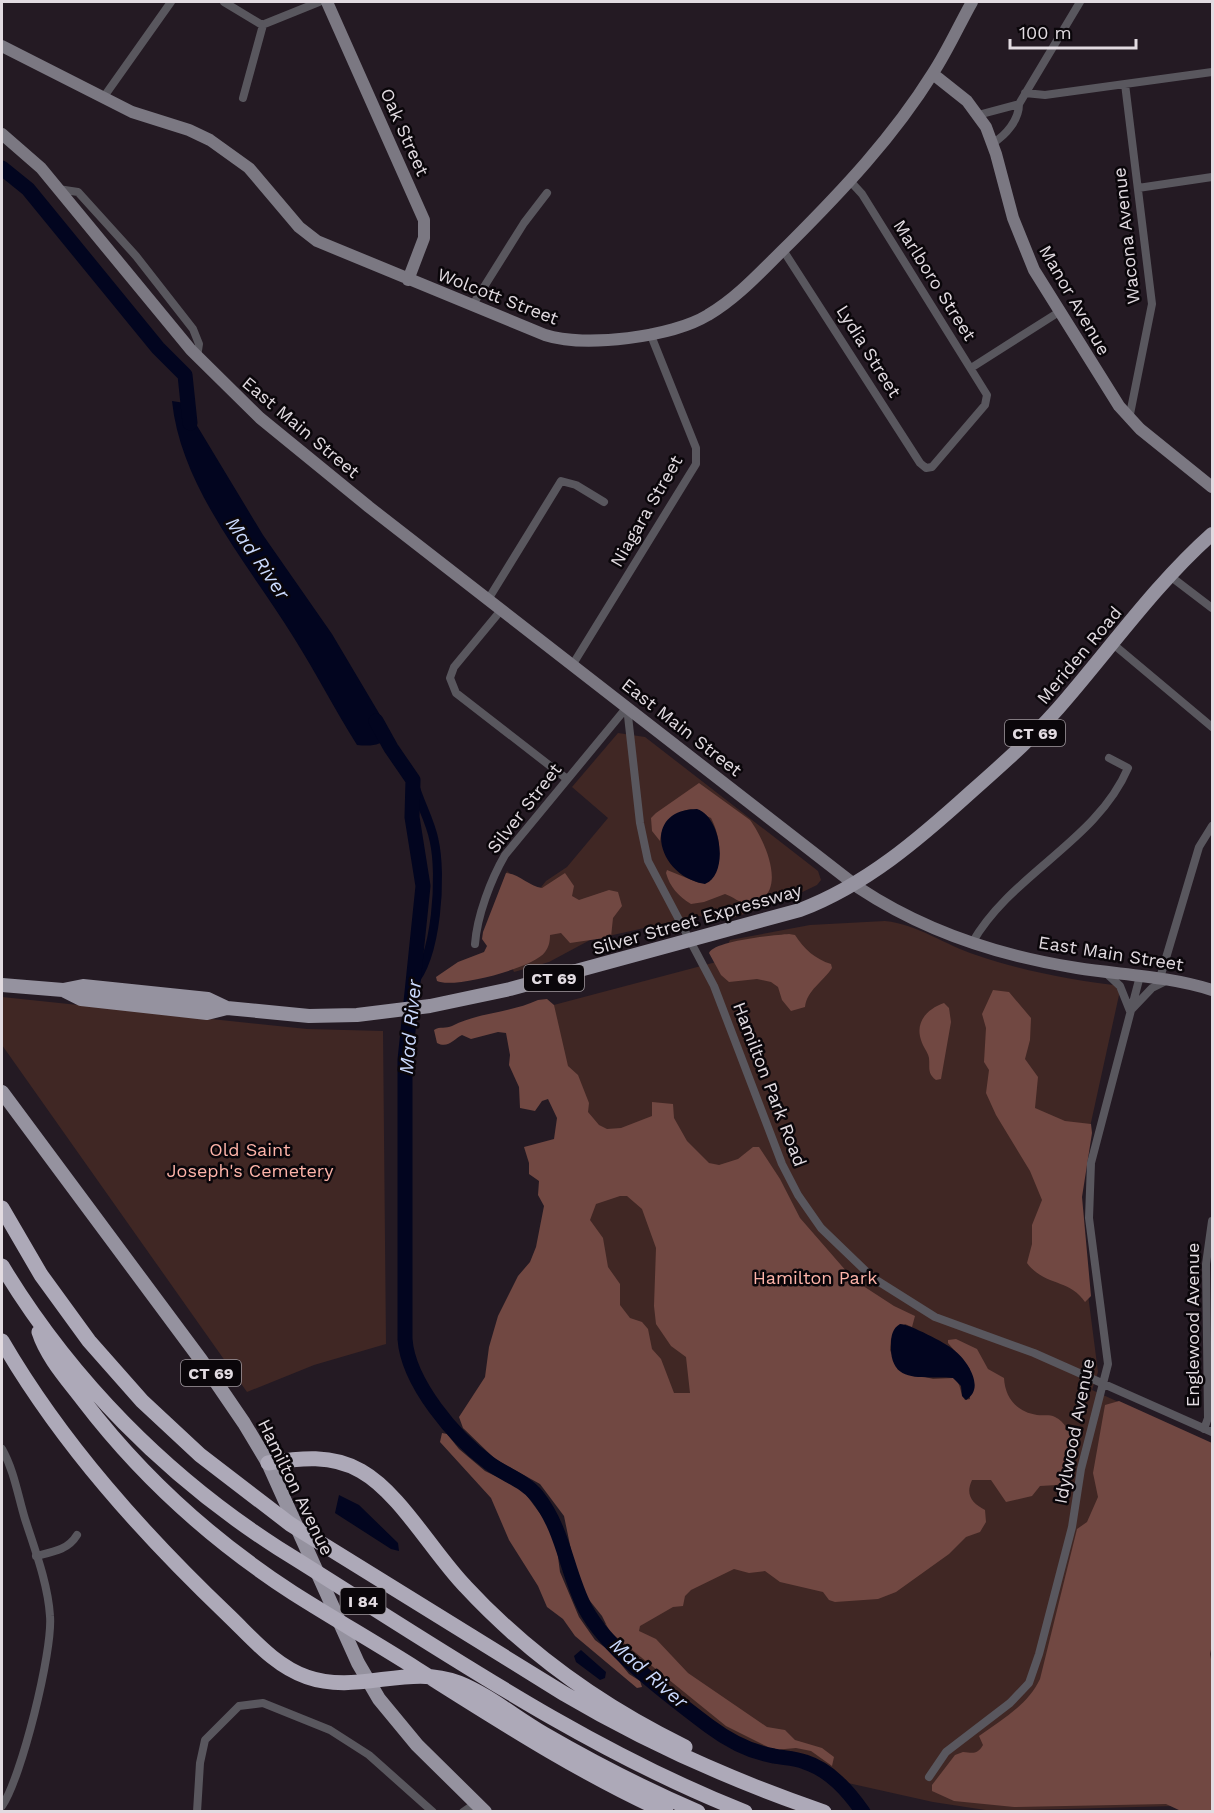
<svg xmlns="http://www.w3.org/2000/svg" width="1214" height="1813" viewBox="0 0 1214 1813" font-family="'Work Sans',sans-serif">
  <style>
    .green { fill: #402724 }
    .forest { fill: #714842; fill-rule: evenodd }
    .water { fill: #02051f }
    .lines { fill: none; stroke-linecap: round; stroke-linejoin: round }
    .canal { stroke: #02051f; stroke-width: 9 }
    .river { stroke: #02051f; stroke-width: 15 }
    .street { stroke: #59575e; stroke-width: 8 }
    .secondary { stroke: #7b7882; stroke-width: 12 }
    .primary { stroke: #95929f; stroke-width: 14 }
    .highway { stroke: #ada9b8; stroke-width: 15 }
    .labels { text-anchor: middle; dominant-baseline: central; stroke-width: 5; stroke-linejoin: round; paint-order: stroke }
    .shield { fill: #0a060a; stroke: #a19ba0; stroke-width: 1.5 }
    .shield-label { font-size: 16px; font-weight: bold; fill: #e2dbe1 }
    .street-label { font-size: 18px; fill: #e2dbe1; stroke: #0a060a }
    .park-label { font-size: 18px; fill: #feb4a9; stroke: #0a060a }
    .water-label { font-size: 20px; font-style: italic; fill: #cad9fd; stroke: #0a060a }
  </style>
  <rect width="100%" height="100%" fill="#241a23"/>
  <path class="green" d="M618 733 645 737 818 871 821 880 817 885 788 899 727 920 699 916 590 940 549 962 514 972 496 932 486 927 507 871 534 896 546 881 567 867 608 818 572 787Z
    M885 921C917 924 945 945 976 955 1023 971 1071 980 1121 986L1079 1177 1082 1248 1098 1372 1092 1390 1212 1444V1805L992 1811 933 1802 821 1777 813 1771 736 1747 629 1665 597 1627 689 1591 535 1259 575 1153 531 1011 720 961 730 940 810 925Z
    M2 997 307 1029 383 1031 386 1344 314 1365 247 1392 2 1045Z"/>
  <path class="forest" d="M699 783 750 820C765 840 790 896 751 903 741 905 734 897 725 894L704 902 691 904C678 896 670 887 666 873L667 870 699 883 709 882C724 865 721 837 711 818L691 809C673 813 662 823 660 841L652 831 651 818 656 813Z
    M506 873C519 874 529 886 542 888L565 873 574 886 572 896 579 900 609 890 618 892 622 906 613 918 611 937 570 943 561 933 550 935C550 941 549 947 545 952 534 968 453 989 437 981L436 977 458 962 484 952 487 946 482 939 483 932Z
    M789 934 795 935C804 949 815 959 831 964L832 968C823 982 807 990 805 1007L791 1011 782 1000 778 987 771 982 757 979 729 982 721 975 709 953C714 941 775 935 789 934Z
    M993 990 1009 992 1031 1018 1030 1040 1025 1059 1038 1077 1035 1108 1065 1121 1091 1124 1092 1133 1082 1197 1091 1296 1085 1302C1070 1279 1044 1286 1027 1263L1032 1244V1225L1042 1200 1030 1171 996 1115 986 1093 989 1070 984 1062 986 1028 982 1014Z
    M538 1000 547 999 554 1005 568 1066 578 1075 589 1103 588 1112 599 1125 607 1129 621 1128 652 1116V1102L673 1104 674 1118 687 1141 709 1163 719 1165 738 1159 753 1147H759L780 1179 800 1218 854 1280 894 1306 915 1316 912 1327 905 1324 891 1339 890 1350 898 1370 933 1379 953 1378C962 1383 959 1393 965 1400L970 1399V1369L948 1343V1340L956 1339 977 1349 988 1369 1004 1378C1005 1397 1016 1412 1037 1415 1044 1416 1049 1414 1055 1417 1065 1421 1069 1434 1076 1442L1066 1479 1057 1485 1040 1486 1032 1496 1006 1502 991 1480H972C965 1495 972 1503 985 1510L986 1522 980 1532 966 1537 949 1554 896 1592 878 1599 835 1602 829 1600 823 1592 780 1582 765 1571 749 1573 734 1569 691 1590 685 1596 683 1606 673 1607 640 1626 639 1631 656 1639 688 1673 767 1727 785 1730 795 1740 822 1748 834 1757 832 1766 811 1751 796 1748 774 1750 726 1726 610 1632 602 1616 586 1596 575 1569 564 1516 540 1484 495 1459 463 1428 459 1417 485 1377 489 1347 498 1316 518 1276 530 1262 536 1247 544 1206 538 1195 539 1181 529 1174V1163L524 1147 554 1139 557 1118 548 1099 542 1101 535 1111 520 1108 519 1087 509 1065 510 1055 506 1033 498 1032 471 1039 462 1035C454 1039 448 1049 437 1043L434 1030C440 1026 446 1029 452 1026 479 1012 510 1013 538 1000ZM620 1196H627L642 1209 656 1248 654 1306 656 1324 671 1346 686 1357 690 1393H674L661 1359 652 1349 648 1329 642 1322 630 1318 620 1305V1284L608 1267 603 1238 590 1220 596 1204Z
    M944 1003 949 1008 951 1022 941 1079 936 1080C927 1073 930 1068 929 1058 928 1052 923 1047 921 1040 915 1022 927 1009 944 1003Z
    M1119 1401 1212 1443V1645L1210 1654 1212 1664V1811H1181L1166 1804 1014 1807 954 1801 932 1791V1785L955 1755 963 1752C973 1753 977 1755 983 1745L979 1736C1001 1720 1028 1705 1040 1679L1077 1529 1087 1522 1098 1497 1093 1473 1105 1405Z
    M442 1433 447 1434 459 1449 485 1471 522 1489 555 1534 560 1572 579 1617 595 1640 611 1652 629 1674 640 1681 642 1687 637 1688 575 1636 563 1619 547 1607 538 1586 509 1540 491 1498 440 1442Z"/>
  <path class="water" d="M172 401 191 404 193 419 263 535 332 634 386 725 388 735C382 747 369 746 357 745 335 710 316 673 294 638 250 566 181 489 172 401Z
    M697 809C722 817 729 875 705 884 657 877 640 810 697 809Z
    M900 1324C909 1324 946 1343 954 1350 967 1360 986 1388 966 1400L962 1396 961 1386 953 1378C925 1375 889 1387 891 1344 891 1335 893 1328 900 1324Z
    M339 1495 359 1505 398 1543 399 1551 391 1549 335 1513Z
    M581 1650 606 1672 605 1678 600 1680 576 1662 574 1656Z"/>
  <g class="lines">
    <path class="canal" d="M412 984C437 957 442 875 434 840 430 820 419 802 414 783"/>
    <path class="river" d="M2 168 28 189 158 348 185 375 190 423
      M376 721 391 748 413 780 412 817 423 886 405 1060V1339C408 1383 455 1438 489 1463 505 1475 525 1481 537 1496 564 1530 566 1571 585 1608 607 1650 671 1697 709 1726 729 1741 750 1752 774 1756 784 1758 795 1758 805 1762 830 1770 848 1791 863 1812"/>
    <path class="street" d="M224 2 262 25 319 2
      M1125 84 1152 304 1129 419
      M1025 93 1045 95 1212 72
      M103 98 171 2
      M243 98 263 25
      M978 115 1019 104
      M993 143C1006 135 1019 120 1019 104L1080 2
      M1138 188 1212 177
      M58 189 78 192 136 256 193 329 199 344 197 357
      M783 250 920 463 926 468 932 467 985 405 987 395 862 194 851 182
      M472 306 524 223 547 193
      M971 368 1059 312
      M1170 576 1212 608
      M489 598 561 481 576 485 604 502
      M502 609 454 667 450 678 456 693 567 779
      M1113 644 1212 727
      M573 664 696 464V448L650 333
      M627 707 640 823 648 861 714 986 782 1164 798 1195 821 1228 873 1278 935 1317 1034 1353 1212 1432
      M972 943C1012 873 1096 842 1128 768L1109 758
      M475 944C477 916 491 879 505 855L627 707
      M1105 972 1120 986 1130 1011
      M1160 978 1199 847 1212 826
      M1132 1009 1152 988 1168 980
      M1204 1429 1208 1418 1206 1264 1212 1221
      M2 1449C14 1470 18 1496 25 1519 35 1550 48 1584 50 1616 53 1651 21 1779 2 1806
      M36 1556C53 1552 68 1550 77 1535
      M929 1777 946 1752 1010 1703 1029 1683 1039 1654 1072 1527 1081 1469 1108 1364 1089 1218 1091 1163 1140 976
      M197 1812 200 1763 205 1740 239 1706 263 1703 330 1730 369 1755 433 1812
      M463 1812 476 1803"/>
    <path class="secondary" d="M327 2 424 220V238L408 280
      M2 46 132 112 189 130 210 140 249 168 299 227 317 241 545 335C585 348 672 337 708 315 739 297 764 268 790 243 843 190 893 137 933 73 948 50 959 25 972 2
      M933 74 967 101 986 127 996 154 1013 218 1034 270 1119 406 1140 429 1212 487
      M2 134 41 168 191 350 260 418 369 507 859 888C924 931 1000 956 1077 968 1122 975 1168 976 1212 990"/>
    <path class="primary" d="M2 985 63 990 83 986 208 999 227 1008 309 1016 357 1015 430 1006 510 989 800 910C866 885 919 839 971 792 1005 762 1039 732 1068 697 1115 642 1158 582 1212 534
      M63 990 81 999 207 1013 227 1008
      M2 1092 201 1360 244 1423 268 1463 358 1663 379 1699 417 1745 485 1812"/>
    <path class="highway" d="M2 1208 41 1275 89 1341 142 1401 200 1455 290 1524 563 1693C646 1742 733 1781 824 1812
      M2 1266C71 1380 166 1476 278 1548 430 1642 578 1746 745 1812
      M39 1332C47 1357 67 1379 83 1400 141 1476 213 1541 293 1593 334 1619 376 1643 417 1669 498 1720 578 1772 666 1812
      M2 1341C62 1444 143 1534 229 1616 253 1639 275 1666 307 1677 358 1695 409 1663 459 1683 489 1695 516 1718 544 1734 594 1763 645 1789 698 1812
      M268 1463C300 1458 332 1454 361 1471 400 1493 433 1553 465 1586 527 1653 603 1707 685 1747"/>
  </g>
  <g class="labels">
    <g class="shield">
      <rect x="1005" y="720" width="60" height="26" rx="4.5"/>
      <rect x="524" y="965" width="60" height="26" rx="4.5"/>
      <rect x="181" y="1360" width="60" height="26" rx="4.5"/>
      <rect x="340.5" y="1588" width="45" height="26" rx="4.5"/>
    </g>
    <g class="shield-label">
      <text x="1035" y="733">CT 69</text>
      <text x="554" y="978">CT 69</text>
      <text x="211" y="1373">CT 69</text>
      <text x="363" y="1601">I 84</text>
    </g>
    <g class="street-label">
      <text transform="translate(405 132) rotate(66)">Oak Street</text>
      <text transform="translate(1126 236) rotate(-96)">Wacona Avenue</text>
      <text transform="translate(935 280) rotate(58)">Marlboro Street</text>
      <text transform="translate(498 296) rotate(21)">Wolcott Street</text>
      <text transform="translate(1075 300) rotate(60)">Manor Avenue</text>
      <text transform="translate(869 351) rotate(58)">Lydia Street</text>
      <text transform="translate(301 427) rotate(40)">East Main Street</text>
      <text transform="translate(646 511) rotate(-60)">Niagara Street</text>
      <text transform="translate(1079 655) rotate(-50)">Meriden Road</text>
      <text transform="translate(682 727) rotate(38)">East Main Street</text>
      <text transform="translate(524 808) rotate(-52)">Silver Street</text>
      <text transform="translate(697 919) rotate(-16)">Silver Street Expressway</text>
      <text transform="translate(1111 953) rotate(9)">East Main Street</text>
      <text transform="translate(770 1084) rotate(69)">Hamilton Park Road</text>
      <text transform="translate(1192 1325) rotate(-90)">Englewood Avenue</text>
      <text transform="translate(1074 1431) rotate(-79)">Idylwood Avenue</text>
      <text transform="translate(296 1487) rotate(64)">Hamilton Avenue</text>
    </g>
    <g class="park-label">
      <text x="250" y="1149">Old Saint<tspan x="250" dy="21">Joseph's Cemetery</tspan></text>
      <text x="815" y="1277">Hamilton Park</text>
    </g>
    <g class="water-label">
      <text transform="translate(258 558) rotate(55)">Mad River</text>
      <text transform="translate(410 1027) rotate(-85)">Mad River</text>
      <text transform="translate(649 1673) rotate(41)">Mad River</text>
    </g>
  </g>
  <rect width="1214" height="1813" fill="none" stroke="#e2dbe1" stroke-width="6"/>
  <path d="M1010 39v9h126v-9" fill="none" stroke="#e2dbe1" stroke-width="3"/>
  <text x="1019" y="39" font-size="18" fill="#e2dbe1" stroke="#0a060a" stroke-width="4.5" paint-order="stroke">100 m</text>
</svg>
